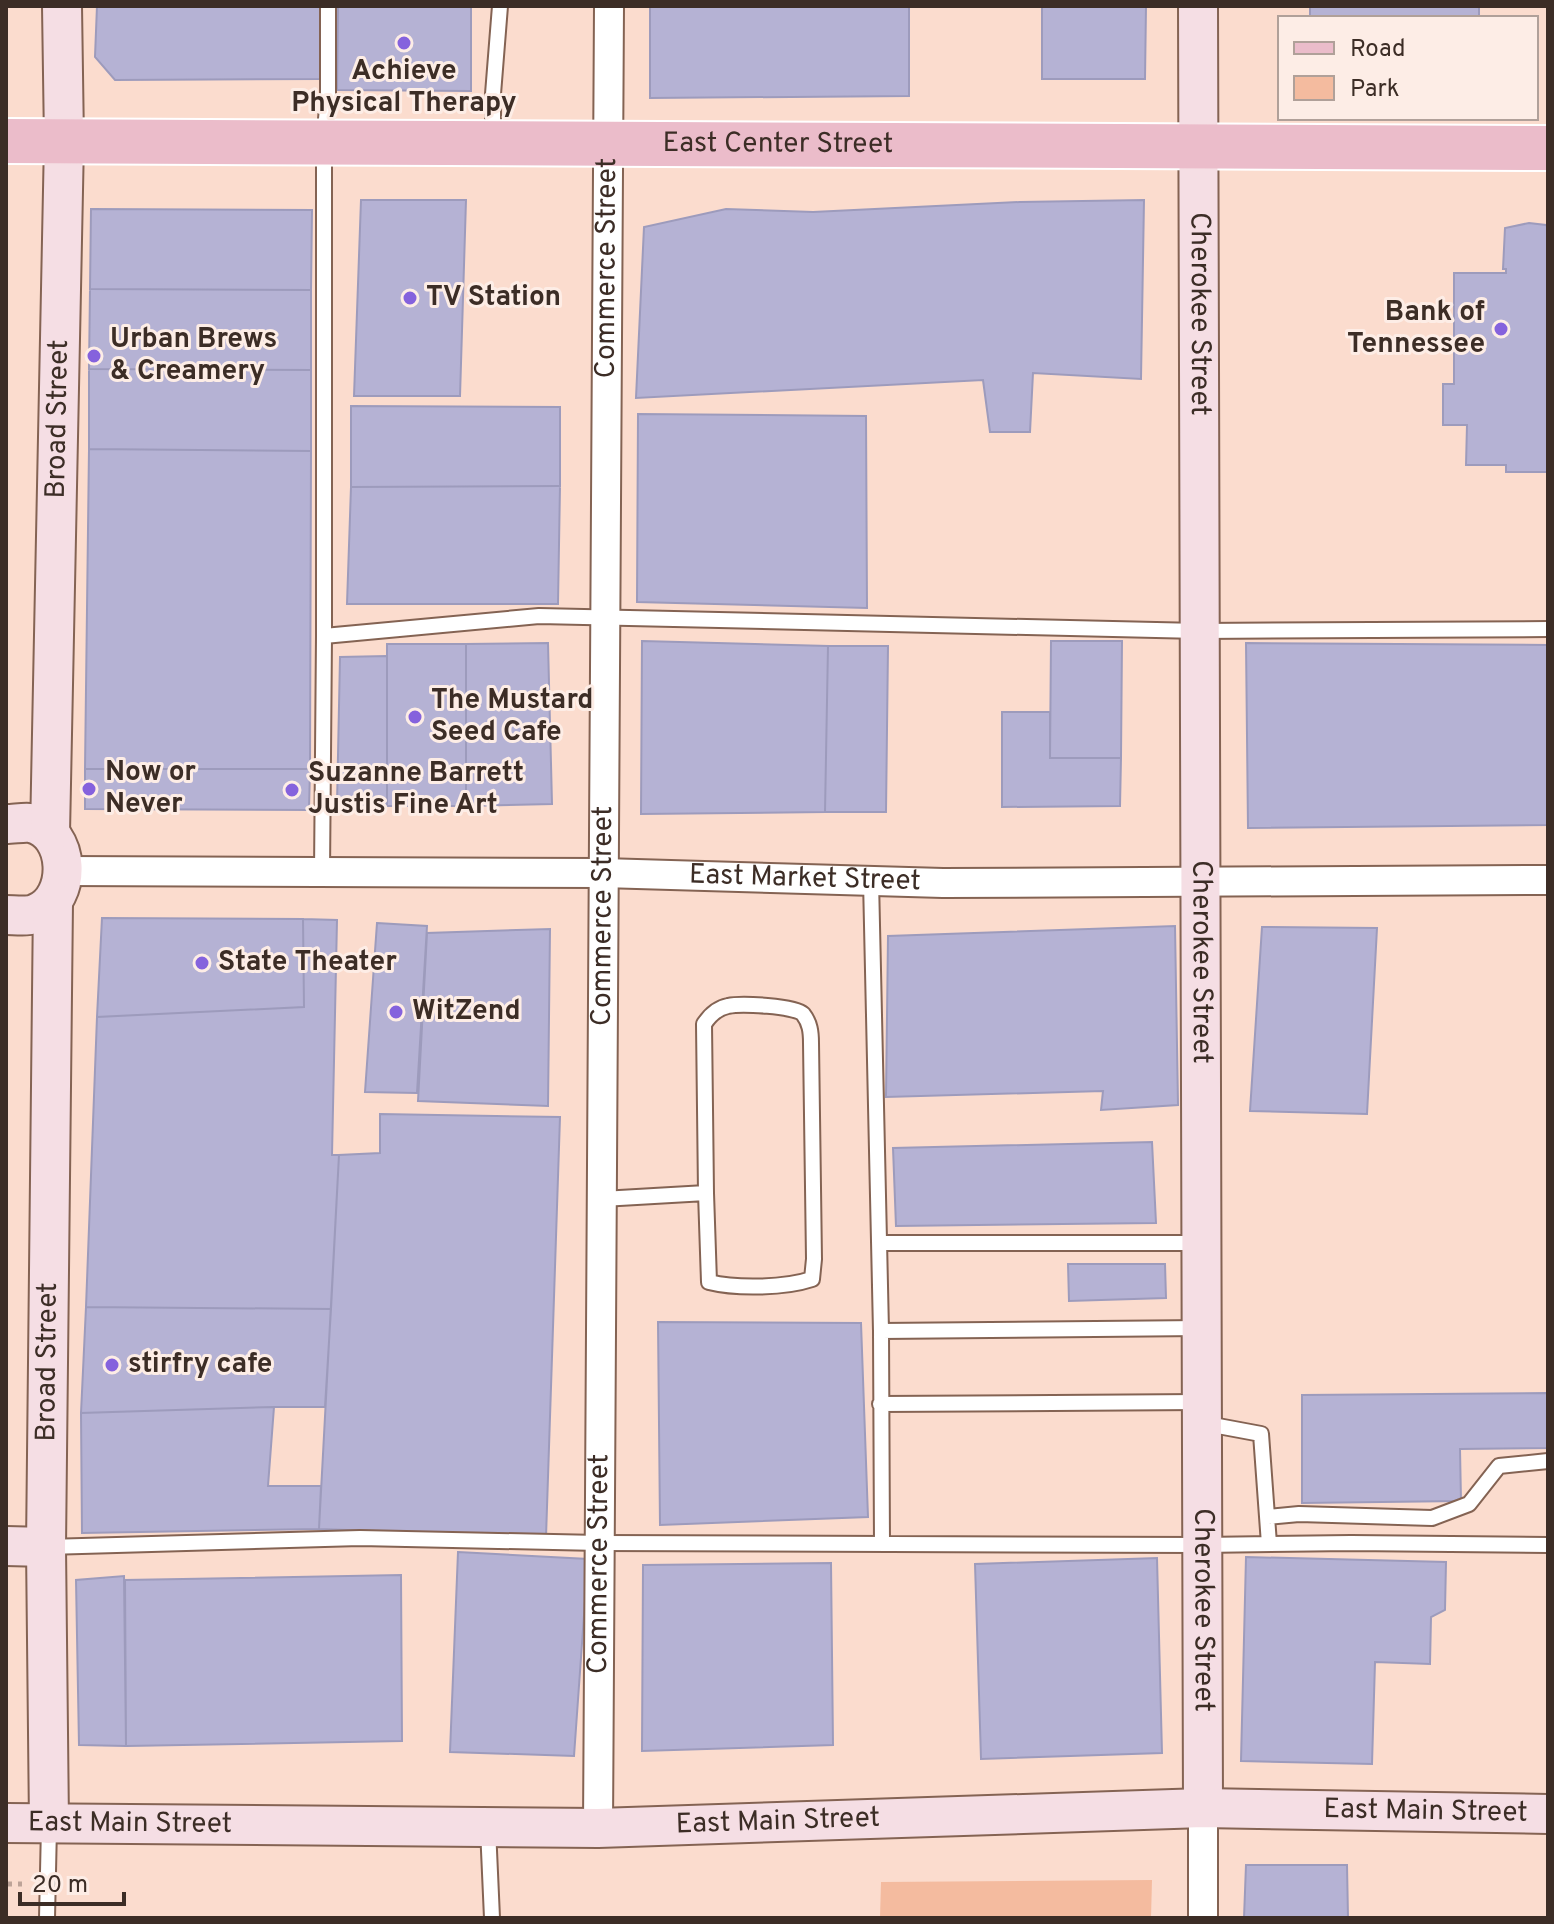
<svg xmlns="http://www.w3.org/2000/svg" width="1554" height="1924" viewBox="0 0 1554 1924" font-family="Overpass,sans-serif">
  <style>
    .green { fill: #f4bb9f }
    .building { fill: #b5b2d4; stroke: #9d9bbc; stroke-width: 2 }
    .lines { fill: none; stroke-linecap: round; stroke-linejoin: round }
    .lane-casing { stroke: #846353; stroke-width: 18 }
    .street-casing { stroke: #846353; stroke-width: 32 }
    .secondary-casing { stroke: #846353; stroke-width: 42 }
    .primary-casing { stroke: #fff; stroke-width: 48 }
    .path { stroke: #bda398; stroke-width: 5; stroke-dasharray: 6 6; stroke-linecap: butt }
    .lane { stroke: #fff; stroke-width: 14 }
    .street { stroke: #fff; stroke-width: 28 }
    .secondary { stroke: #f5dee4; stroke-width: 38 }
    .primary { stroke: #ebbcca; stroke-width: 44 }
    .poi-dot { fill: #8562dd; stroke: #fdede6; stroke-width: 3 }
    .labels { text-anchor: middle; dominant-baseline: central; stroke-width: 6; stroke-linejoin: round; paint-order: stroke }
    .poi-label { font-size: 28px; font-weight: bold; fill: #3c2d26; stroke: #fdede6; text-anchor: start }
    .street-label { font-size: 28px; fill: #3c2d26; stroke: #fdede6 }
  </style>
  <rect width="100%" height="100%" fill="#fbdcce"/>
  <path class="green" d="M1152 1880 1151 1918H880L881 1882Z"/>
  <path class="building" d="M97 6H321L320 79 115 80 95 57Z
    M338 6H471V91L337 90Z
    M650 6H909V96L650 98Z
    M1042 6H1146L1145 79H1042Z
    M1310 6H1479V18H1310Z
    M361 200H466L460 396H354Z
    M1144 200 1141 379 1033 373 1030 432H990L983 380 636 398 644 227 726 209 813 212 1020 202Z
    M91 209 312 210 311 290 90 289Z
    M1529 223 1546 225 1548 228V472H1506V465H1466L1467 425H1443V384H1454V273H1506V269H1503L1505 228Z
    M90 289 311 290V370L89 369Z
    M89 369 311 370V451L89 449Z
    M351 406 560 407V486L351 487Z
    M638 414 866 416 867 608 637 602Z
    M89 449 311 451 310 769H85Z
    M560 486 558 604H347L351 487Z
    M642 641 828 646 825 812 641 814Z
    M1051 641H1122L1121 758H1050Z
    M548 643 552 804 466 806V644Z
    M1246 643 1548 645V825L1248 828Z
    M387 644H466V806H387Z
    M828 646H888L886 812H825Z
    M387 656V806L337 805 340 657Z
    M1002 712H1050V758H1121L1120 806 1002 807Z
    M85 769H310L309 810 85 809Z
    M102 918 303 919 304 1007 97 1017Z
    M303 919 337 920 332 1155H339L331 1309 86 1307 97 1017 304 1007Z
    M377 923 427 926 417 1093 365 1092Z
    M1175 926 1178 1105 1101 1110 1103 1091 886 1097 888 936Z
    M1262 927 1377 928 1367 1114 1250 1111Z
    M550 929 548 1106 418 1101 427 933Z
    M380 1114 560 1117 546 1537 319 1529 339 1155 380 1153Z
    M1152 1142 1156 1223 896 1226 893 1148Z
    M1068 1264H1165L1166 1298 1069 1301Z
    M86 1307 331 1309 325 1407H274L81 1413Z
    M658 1322 861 1323 868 1517 660 1525Z
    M1548 1393V1448L1460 1449 1461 1501 1302 1503V1395Z
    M274 1407 268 1486H321L319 1529 82 1533 81 1413Z
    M458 1552 588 1559 574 1756 450 1752Z
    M1246 1557 1446 1562 1445 1610 1431 1617 1430 1664 1375 1662 1372 1764 1241 1761Z
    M1157 1558 1162 1753 981 1759 975 1564Z
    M831 1563 833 1745 642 1751 643 1565Z
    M401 1575 402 1741 126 1746 125 1580Z
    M124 1576 126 1746 79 1745 76 1580Z
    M1246 1865H1347L1348 1918H1244Z"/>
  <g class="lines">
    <defs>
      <path id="lane" d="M493 139V94L500 6
        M324 636V142L328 96V6
        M322 873 324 636 539 616 1199 631 1548 629
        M871 880 881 1331 882 1544
        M602 1199 706 1193 704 1024C710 1015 717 1008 728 1006 741 1003 795 1006 803 1014 810 1023 811 1032 811 1043L814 1259 812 1279C785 1288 737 1289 709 1282L706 1193
        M879 1243H1201
        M881 1331 1201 1328
        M880 1404 1200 1402
        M1202 1423 1261 1434 1269 1544
        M1268 1517 1299 1514 1432 1518 1469 1504 1499 1466 1548 1461
        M47 1547 360 1538 599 1543 1202 1545 1351 1543 1548 1545
        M488 1828 492 1918
        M47 1918 49 1826"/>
      <g id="street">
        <path id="s1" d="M63 871 603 873 943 883 1548 880"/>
        <path id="s2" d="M598 1828 609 6"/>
        <path d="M1203 1918V1808"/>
      </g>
      <g id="secondary">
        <path id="s3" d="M1198 6 1203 1808"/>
        <path d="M6 824C14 824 24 822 31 823 71 832 73 898 37 913 29 917 15 915 6 915"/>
        <path id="s4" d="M50 833 64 141 62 6"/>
        <path d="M6 1546 46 1547"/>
        <path id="s5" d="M6 1823 598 1828 1203 1808 1548 1814"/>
        <path id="s6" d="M49 1824 46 1547 53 902"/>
      </g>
      <g id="primary">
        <path id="s7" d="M6 141 1548 148"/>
      </g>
    </defs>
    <use href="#lane" class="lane-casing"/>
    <use href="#street" class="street-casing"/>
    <use href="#secondary" class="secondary-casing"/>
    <use href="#primary" class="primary-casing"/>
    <path class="path" d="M6 1884H22"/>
    <use href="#lane" class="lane"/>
    <use href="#street" class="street"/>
    <use href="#secondary" class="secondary"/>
    <use href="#primary" class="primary"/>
  </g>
  <g class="poi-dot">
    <circle cx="404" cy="43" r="8"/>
    <circle cx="410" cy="298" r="8"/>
    <circle cx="1501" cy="329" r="8"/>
    <circle cx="94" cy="356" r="8"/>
    <circle cx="415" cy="717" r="8"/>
    <circle cx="89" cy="789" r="8"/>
    <circle cx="292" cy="790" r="8"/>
    <circle cx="202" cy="963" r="8"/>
    <circle cx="396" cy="1012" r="8"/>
    <circle cx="112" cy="1365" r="8"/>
  </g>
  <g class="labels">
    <g class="poi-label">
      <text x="404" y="72" text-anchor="middle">Achieve<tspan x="404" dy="32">Physical Therapy</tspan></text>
      <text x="426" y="298">TV Station</text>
      <text x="1485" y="313" text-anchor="end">Bank of<tspan x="1485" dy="32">Tennessee</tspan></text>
      <text x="110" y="340">Urban Brews<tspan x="110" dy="32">&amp; Creamery</tspan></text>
      <text x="431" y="701">The Mustard<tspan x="431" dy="32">Seed Cafe</tspan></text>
      <text x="105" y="773">Now or<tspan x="105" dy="32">Never</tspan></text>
      <text x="308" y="774">Suzanne Barrett<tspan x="308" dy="32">Justis Fine Art</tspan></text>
      <text x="218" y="963">State Theater</text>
      <text x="412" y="1012">WitZend</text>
      <text x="128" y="1365">stirfry cafe</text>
    </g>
    <g class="street-label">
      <text stroke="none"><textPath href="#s7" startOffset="772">East Center Street</textPath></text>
      <text stroke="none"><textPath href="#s2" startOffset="1560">Commerce Street</textPath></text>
      <text stroke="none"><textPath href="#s3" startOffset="308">Cherokee Street</textPath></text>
      <text stroke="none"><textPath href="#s4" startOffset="414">Broad Street</textPath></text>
      <text stroke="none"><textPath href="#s1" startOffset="742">East Market Street</textPath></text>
      <text stroke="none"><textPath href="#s2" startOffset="912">Commerce Street</textPath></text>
      <text stroke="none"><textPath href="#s3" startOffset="956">Cherokee Street</textPath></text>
      <text stroke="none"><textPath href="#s6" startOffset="462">Broad Street</textPath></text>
      <text stroke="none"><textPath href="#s2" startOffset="264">Commerce Street</textPath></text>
      <text stroke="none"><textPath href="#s3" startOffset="1604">Cherokee Street</textPath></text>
      <text stroke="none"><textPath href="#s5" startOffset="1420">East Main Street</textPath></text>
      <text stroke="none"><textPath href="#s5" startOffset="772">East Main Street</textPath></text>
      <text stroke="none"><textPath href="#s5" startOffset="124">East Main Street</textPath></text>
    </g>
  </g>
  <rect width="1554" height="1924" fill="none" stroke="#3c2d26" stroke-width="16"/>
  <rect x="1278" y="16" width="260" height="104" fill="#fdede6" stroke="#b0a099" stroke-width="2"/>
  <rect x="1294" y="42" width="40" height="12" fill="#ebbcca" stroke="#b0a099" stroke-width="2"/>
  <text x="1350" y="56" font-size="24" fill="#3c2d26">Road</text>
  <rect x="1294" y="76" width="40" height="24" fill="#f4bb9f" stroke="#b0a099" stroke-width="2"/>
  <text x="1350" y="96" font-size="24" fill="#3c2d26">Park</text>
  <path d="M20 1892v12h104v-12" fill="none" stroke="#3c2d26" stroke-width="4"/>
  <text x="32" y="1892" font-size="24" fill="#3c2d26" stroke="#fdede6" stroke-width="6" paint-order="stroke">20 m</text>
</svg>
